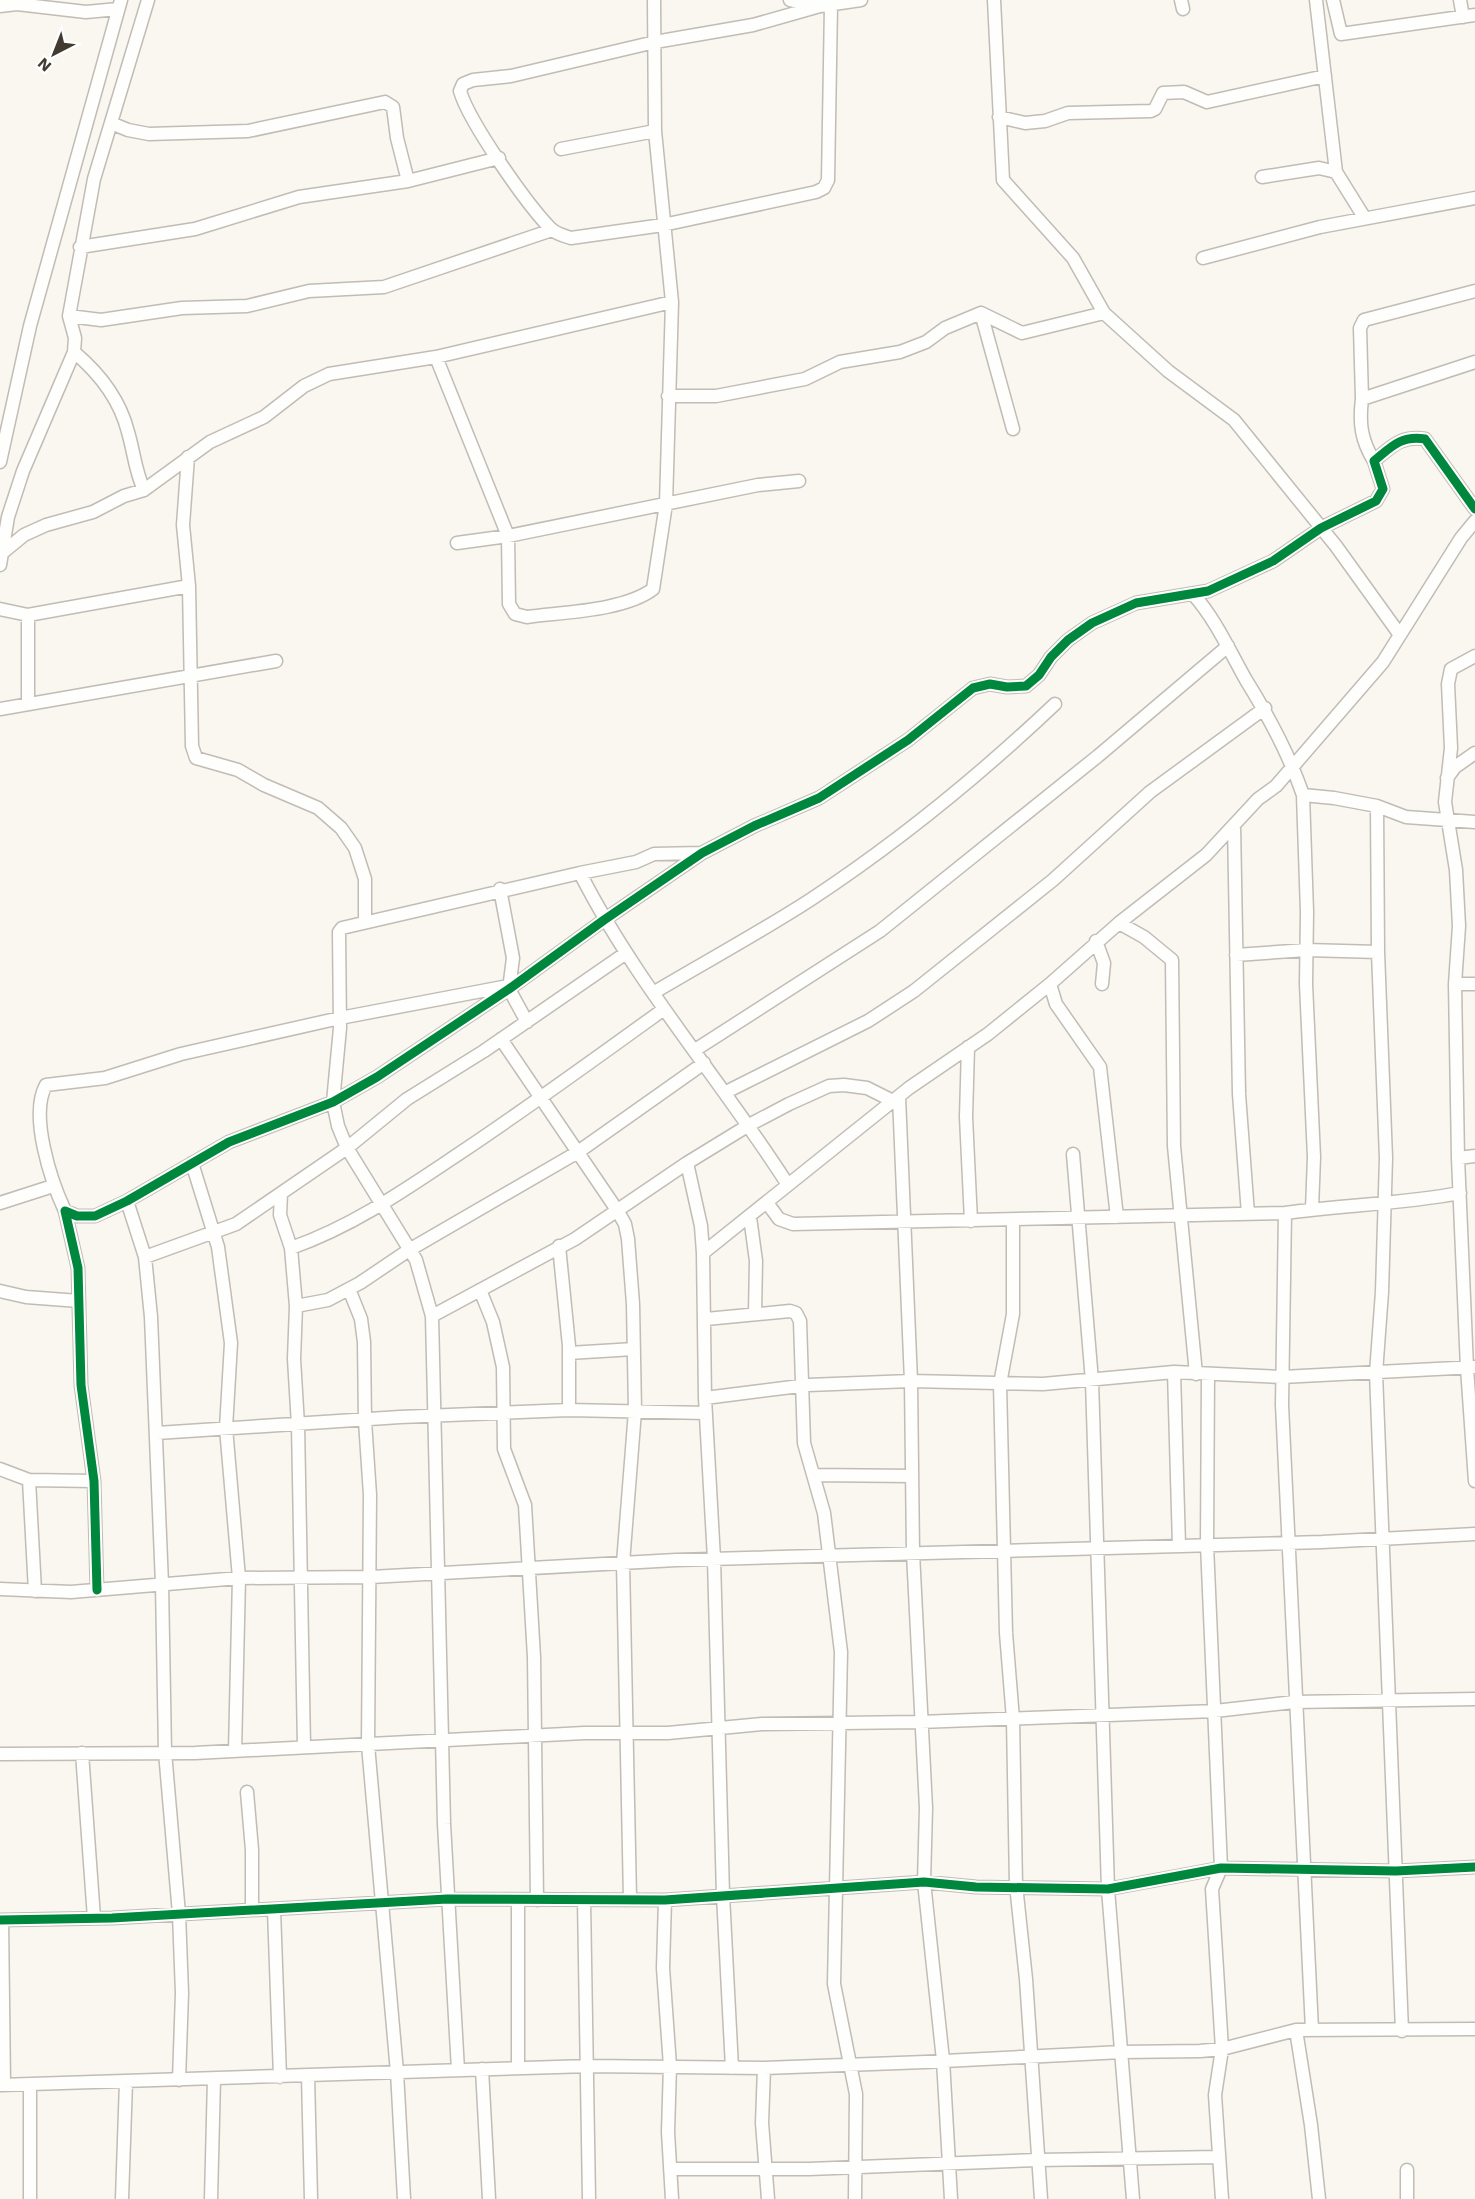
<svg xmlns="http://www.w3.org/2000/svg" width="1475" height="2199" viewBox="0 0 1475 2199" font-family="'Work Sans',sans-serif">
  <style>
    .lines { fill: none; stroke-linecap: round; stroke-linejoin: round }
    .minor-casing { stroke: #c1bcb5; stroke-width: 15 }
    .minor { stroke: #fefefd; stroke-width: 12 }
    .cycleway-casing { stroke: #fff; stroke-width: 13 }
    .cycleway { stroke: #00873e; stroke-width: 9 }
  </style>
  <rect width="100%" height="100%" fill="#faf6f0"/>
  <g class="lines">
    <defs>
      <path id="minor" d="M790 0 820 6 861 0
        M994 0 1003 180 1073 258 1104 313 1168 371 1234 420 1336 546 1400 635
        M1181 0 1183 9
        M1316 0 1336 172 1364 217
        M1333 0 1341 34 1475 15
        M1460 0 1463 17
        M0 6 17 4 86 12 118 9
        M820 6 753 25 655 42 511 76 473 80 463 84 460 91C469 122 526 203 550 228 556 234 564 236 571 238L663 225 816 192 824 188 828 180 831 5
        M999 117 1025 123 1045 121 1068 113 1151 111 1155 109 1163 93 1184 92 1207 102 1325 76
        M111 123 128 130 149 134 248 131 385 102 393 107 397 138 408 181
        M561 149 655 131
        M1262 177 1319 168 1336 172
        M80 247 195 229 299 197 408 181 499 158
        M1203 258 1320 227 1475 198
        M1475 291 1364 320 1360 328 1362 399 1475 362
        M981 313 1013 429
        M69 316 101 320 182 308 247 306 309 291 384 287 552 230
        M74 352C99 373 120 400 128 432 134 452 135 471 144 490
        M436 357 508 536 509 604 515 614 527 617C563 612 624 611 653 589L666 504 672 302 655 131 654 0
        M668 396H716L805 379 840 362 900 352 926 342 945 328 981 313 1022 333 1104 313
        M1362 399C1359 423 1361 440 1374 461
        M188 457 183 525 189 586 192 746 196 758 238 770 264 785 318 808 341 828 355 848 365 879V922
        M0 462 30 326 121 0
        M457 543 508 536 758 485 799 481
        M2 553 24 535 46 525 93 512 124 496 144 490 210 442 264 417 304 386 329 374 436 357 672 302
        M0 565 8 517 23 471 74 352 75 338 69 316 94 179 148 0
        M1193 594C1216 620 1229 650 1246 680 1269 717 1289 754 1303 795L1334 798 1377 806 1406 817 1475 822
        M0 609 28 615 189 586
        M1475 656 1451 669 1448 684 1451 748 1445 802 1456 870 1459 926 1455 984 1458 1158 1467 1368 1475 1481
        M28 703V615
        M0 709 276 661
        M1447 778 1455 767 1475 753
        M1303 795 1307 912 1306 984 1314 1157 1312 1209
        M1377 806 1378 952 1386 1158 1382 1292 1376 1373 1402 2031
        M1234 825 1239 1094 1248 1214
        M701 853 654 854 636 862 580 873C637 985 721 1080 788 1185
        M500 889 513 958 509 989 527 1022
        M1119 923 1144 937 1172 960 1174 1146 1196 1374
        M1096 941 1104 963 1102 984
        M1236 955 1307 950 1378 952
        M1050 984 1056 1004 1100 1067 1117 1217
        M1455 984H1475
        M653 993C705 962 759 933 810 900 895 844 981 774 1055 704
        M501 1039 617 1210 625 1224 628 1239 633 1304 635 1411 623 1563 630 1898
        M968 1047 966 1117 971 1221
        M695 1050 880 931 1098 756 1228 646
        M726 1092 868 1021 914 991 1053 880 1150 792 1265 708
        M899 1097 911 1381 913 1553 926 1808 924 1882 943 2060 951 2199
        M1073 1154 1092 1381 1108 1889 1133 2199
        M1458 1158 1475 1156
        M192 1163 218 1247 231 1343 226 1428 239 1578 235 1751
        M687 1163 701 1226 703 1253 705 1398 714 1559 723 1895 732 2068
        M281 1194 280 1215 291 1248 296 1306 294 1359 298 1425 304 1747
        M127 1201 145 1257 151 1317 162 1584 165 1752 179 1914 182 1993 179 2080
        M0 1203 53 1186
        M768 1204 779 1219 793 1224 1285 1213C1343 1205 1402 1204 1460 1193
        M65 1211C51 1181 29 1115 46 1085L105 1078 181 1054 340 1018 508 986
        M1285 1213 1282 1405 1312 2030
        M750 1217 756 1261 755 1313
        M1013 1220V1314L1000 1384 1006 1633 1013 1719 1016 1885 1026 1979 1041 2199
        M559 1246 569 1346V1410
        M291 1248C356 1225 409 1187 466 1149 533 1104 599 1056 664 1009
        M703 1253 909 1088 988 1034 1050 984 1119 923 1206 855 1258 799 1276 786 1383 662 1461 538 1475 521
        M145 1257 236 1224 347 1148 407 1099 484 1051 626 953
        M349 1289 361 1319 364 1342 365 1421 370 1495 368 1745 397 2072 404 2199
        M480 1290 493 1322 503 1367 504 1449 525 1505 534 1657 537 1900
        M0 1291 26 1297 79 1301
        M296 1306 328 1300 360 1283 409 1250 578 1152 704 1063
        M432 1316 575 1239 687 1163 749 1125 789 1104 829 1086 844 1085 867 1088 893 1101
        M706 1319 790 1311 796 1313 800 1321 804 1443 824 1513 841 1652 834 1984 856 2094 855 2199
        M569 1353 634 1349
        M1174 1372 1179 1546
        M1208 1374 1207 1545 1221 1868 1212 1889 1222 2049 1215 2095 1222 2199
        M705 1398 808 1385 911 1381 1043 1384 1174 1372 1282 1377 1475 1367
        M157 1433 400 1417 569 1410 706 1413
        M0 1469 29 1480 35 1591
        M814 1475 912 1476
        M29 1480 94 1481
        M0 1589 71 1592 239 1578 371 1577 676 1560 1322 1542 1475 1534
        M97 1590 94 1481 81 1385 78 1268 65 1211 77 1216H95L127 1201 229 1142 333 1102 377 1077 509 989 604 920 702 853 754 826 819 798 908 740 973 688 990 684 1007 687 1026 686 1039 675 1051 657 1068 640 1092 623 1136 603 1208 591 1273 561 1321 528 1376 501 1383 489 1374 461C1391 447 1401 435 1425 439L1475 509
        M82 1753 94 1918
        M0 1754 195 1753 584 1733H668L762 1724 920 1722 1215 1711 1294 1702 1475 1699
        M247 1792 252 1850V1910
        M584 1900 589 2199
        M665 1900 663 1968 670 2066 668 2132 672 2199
        M274 1910 280 2077
        M0 1920 112 1918 447 1899 665 1900 924 1882 976 1887 1108 1889 1221 1868 1396 1871 1475 1867
        M2 1920 4 2084
        M1296 2030 1311 2125 1319 2199
        M518 2068V1900
        M764 2068 762 2123 768 2199
        M482 2069 489 2199
        M458 2070 444 1824 432 1316 416 1260 347 1148 338 1126 333 1102 340 1028 339 932 342 928 580 873
        M308 2076 311 2199
        M0 2085 589 2066 764 2068 925 2062 1122 2052 1200 2051 1222 2049 1296 2030 1475 2029
        M670 2169H809L1038 2160 1218 2157
        M1407 2170V2199
        M30 2199V2085
        M122 2199 126 2082
        M211 2199 214 2079"/>
    </defs>
    <use href="#minor" class="minor-casing"/>
    <use href="#minor" class="minor"/>
    <defs>
      <path id="cycleway" d="M97 1590 94 1481 81 1385 78 1268 65 1211 77 1216H95L127 1201 229 1142 333 1102 377 1077 509 989 604 920 702 853 754 826 819 798 908 740 973 688 990 684 1007 687 1026 686 1039 675 1051 657 1068 640 1092 623 1136 603 1208 591 1273 561 1321 528 1376 501 1383 489 1374 461C1391 447 1401 435 1425 439L1475 509
        M0 1920 112 1918 447 1899 665 1900 924 1882 976 1887 1108 1889 1221 1868 1396 1871 1475 1867"/>
    </defs>
    <use href="#cycleway" class="cycleway-casing"/>
    <use href="#cycleway" class="cycleway"/>
  </g>
  <g transform="translate(54 54) rotate(222)" stroke="#ffffff" stroke-width="4.5" paint-order="stroke">
  <path d="M0-4.5L10 22L0 15L-10 22Z" fill="#413b31"/>
  <text y="-9" font-size="16" font-weight="bold" text-anchor="middle" fill="#413b31">N</text>
  </g>
</svg>
